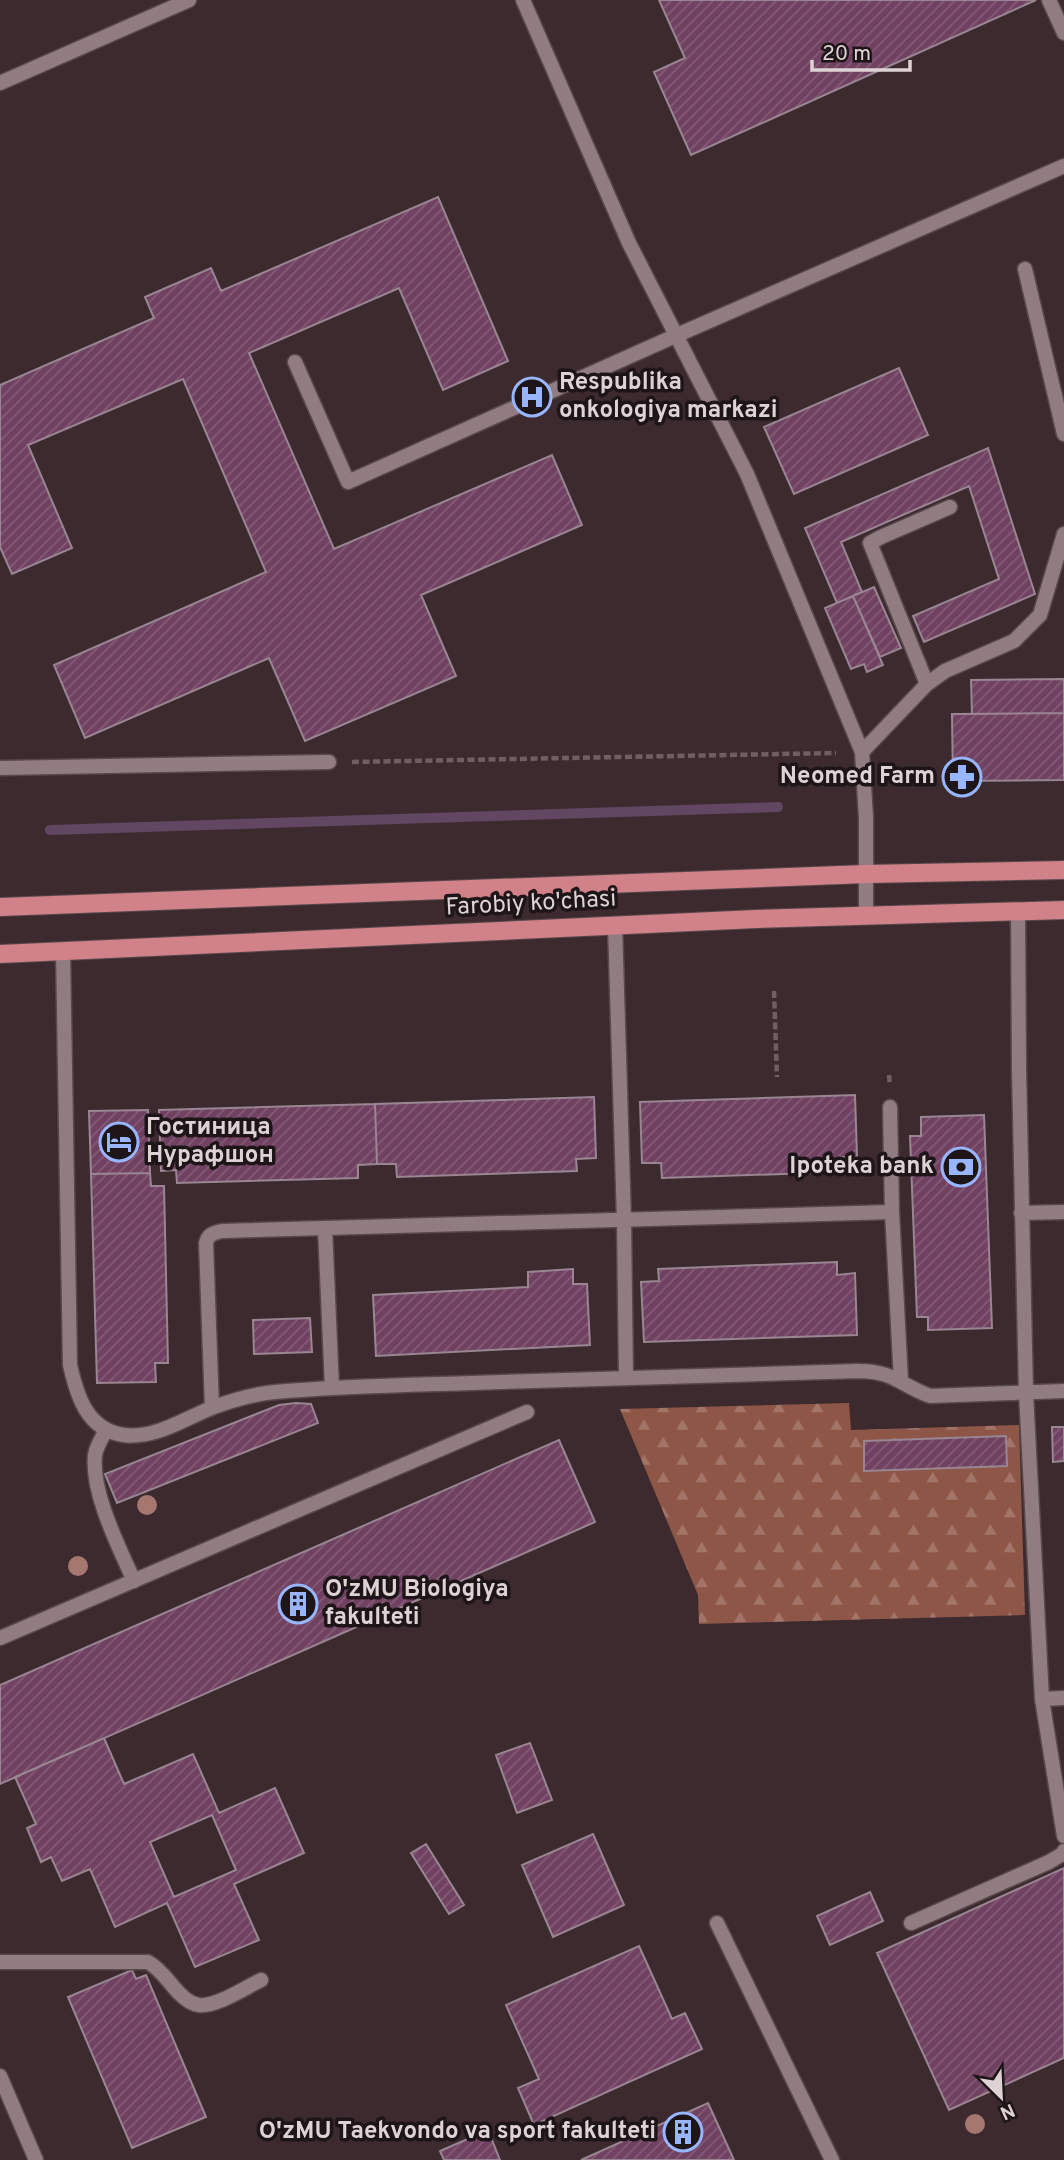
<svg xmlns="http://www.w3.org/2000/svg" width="1064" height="2160" viewBox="0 0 1064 2160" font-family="Overpass,sans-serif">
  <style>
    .forest { fill: url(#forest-firs) }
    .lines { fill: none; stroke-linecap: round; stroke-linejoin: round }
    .stream { stroke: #624763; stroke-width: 10 }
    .building { fill: url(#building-hatch); stroke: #998692; stroke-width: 2; fill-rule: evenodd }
    .lane-casing { stroke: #57484c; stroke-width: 17 }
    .primary-casing { stroke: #57484c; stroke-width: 20 }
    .path { stroke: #6f5f63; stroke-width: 4.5; stroke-dasharray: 7 3.5; stroke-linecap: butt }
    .lane { stroke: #917c82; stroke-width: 14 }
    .primary { stroke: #d18188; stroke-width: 18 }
    .tree { fill: #a6776e }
    .labels { text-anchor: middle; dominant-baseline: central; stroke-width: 7; stroke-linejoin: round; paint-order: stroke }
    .poi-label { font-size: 24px; font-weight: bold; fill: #ded2d5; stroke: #1d1518; text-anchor: start }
    .street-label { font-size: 24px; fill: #ded2d5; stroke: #1d1518 }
  </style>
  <defs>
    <pattern id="forest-firs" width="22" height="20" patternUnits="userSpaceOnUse" patternTransform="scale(1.75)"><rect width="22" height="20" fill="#8e5647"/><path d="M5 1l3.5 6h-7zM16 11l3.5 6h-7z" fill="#a37569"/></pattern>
    <pattern id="building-hatch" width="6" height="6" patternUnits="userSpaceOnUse" patternTransform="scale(1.75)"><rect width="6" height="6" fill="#704160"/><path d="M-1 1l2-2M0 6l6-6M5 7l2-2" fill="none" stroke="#845c76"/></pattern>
  </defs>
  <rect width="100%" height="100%" fill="#3c2a2f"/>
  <path class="forest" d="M849 1403 851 1430 1019 1425 1025 1615 699 1624 698 1595 620 1409Z"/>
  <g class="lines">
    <path class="stream" d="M50 830 778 807"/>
  </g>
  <path class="building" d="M659 0H1036L691 155 654 72 685 58Z
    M438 197 508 361 443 390 399 288 249 353 334 549 552 455 582 525 421 595 456 676 305 741 269 658 85 738 54 665 266 572 183 379 28 445 72 548 12 574 0 547V385L154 318 145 297 211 268 221 291Z
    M899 368 928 435 794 494 764 427Z
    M988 448 1035 594 924 642 913 616 999 579 969 486 841 542 862 592 837 603 805 528Z
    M874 587 901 648 880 657 853 596Z
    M853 596 883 665 867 672 864 664 851 669 825 608Z
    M1064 679V713L972 714 971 680Z
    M1064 713V780L953 781 952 714Z
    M855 1095 857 1157H841V1172L662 1178 661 1163H642L640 1102Z
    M594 1097 596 1158 576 1159 577 1171 397 1177 396 1164H377L375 1104Z
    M375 1104 377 1164 358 1165V1178L177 1183 176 1170 161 1171 159 1110Z
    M148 1110 150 1173 91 1174 89 1111Z
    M984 1115 992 1328 928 1330V1317H917L910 1136H921V1117Z
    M150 1173 151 1186H164L168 1363H155L156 1382 97 1383 91 1174Z
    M837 1262V1275L855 1273 857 1335 644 1342 641 1282 659 1281 658 1269Z
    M573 1269V1284H587L590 1345 376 1356 373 1295 528 1287V1272Z
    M310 1318 312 1352 254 1354 253 1320Z
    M296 1403 311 1404 318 1423 117 1503 105 1474 279 1405Z
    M1052 1427H1064V1461L1053 1462Z
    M1006 1436 1007 1466 864 1471V1441Z
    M559 1440 595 1522 0 1784V1685Z
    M104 1738 124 1784 193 1754 219 1813 275 1788 304 1853 234 1884 259 1940 195 1967 167 1903 115 1927 90 1869 62 1881 51 1857 41 1862 27 1828 36 1824 15 1777ZM212 1815 236 1870 174 1897 150 1842Z
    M530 1743 552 1800 517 1813 496 1755Z
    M593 1834 624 1905 553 1937 522 1865Z
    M426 1844 464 1905 449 1914 411 1853Z
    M1064 1868V2058L949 2110 877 1953Z
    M870 1892 883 1921 830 1945 817 1916Z
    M639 1946 672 2019 685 2013 702 2049 534 2125 518 2088 539 2079 506 2005Z
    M132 1970 136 1979 146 1975 206 2117 132 2148 68 1997Z
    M708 2103 734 2160H581Z
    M488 2130 500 2160H444L440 2151Z"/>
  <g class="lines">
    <defs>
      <path id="lane" d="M523 0 629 243 747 474 862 752 866 818V916
        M1049 0 1064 33
        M0 83 189 0
        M1025 269 1064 434
        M295 362 348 482 675 336 1064 166
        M927 684 870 543 881 537 950 507
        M862 752 927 684 945 671 1014 641 1040 615 1064 534
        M0 768 329 762
        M1018 910 1019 1070 1026 1393 1042 1699 1064 1836
        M615 925 624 1220 626 1377
        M63 950 70 1365C77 1396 87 1430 124 1435 156 1439 185 1418 214 1407 233 1400 254 1394 275 1392 340 1386 406 1385 471 1383 600 1378 729 1374 858 1371 894 1371 900 1385 930 1396L1064 1391
        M890 1107 892 1212 901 1381
        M1021 1213 1064 1212
        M325 1228 332 1388
        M212 1408 206 1243C208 1234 214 1233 222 1231L892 1212
        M106 1430C102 1438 96 1447 95 1455 91 1493 119 1547 134 1581
        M0 1638 527 1412
        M1042 1699 1064 1698
        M717 1923 832 2160
        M911 1923 1049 1862 1064 1853V1851
        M0 1962H148C162 1970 169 1983 180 1994 185 1999 191 2004 199 2005 216 2007 245 1988 261 1980
        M0 2076 36 2160"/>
      <path id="primary" d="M0 907 866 874 1064 870
        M0 954 756 919 1064 910"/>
    </defs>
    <use href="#lane" class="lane-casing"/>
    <use href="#primary" class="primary-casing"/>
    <path class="path" d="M352 762 836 753
      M774 991 777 1077
      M889 1075 890 1085"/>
    <use href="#lane" class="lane"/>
    <use href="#primary" class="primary"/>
  </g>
  <g class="tree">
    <circle cx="147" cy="1505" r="10"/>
    <circle cx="78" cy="1566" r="10"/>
    <circle cx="975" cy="2124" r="10"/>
  </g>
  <defs>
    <symbol id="hospital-ring" viewBox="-11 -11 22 22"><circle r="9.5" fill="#1d1518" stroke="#98b5fd" stroke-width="1.5"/><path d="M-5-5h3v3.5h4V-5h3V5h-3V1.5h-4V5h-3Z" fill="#98b5fd"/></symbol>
    <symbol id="pharmacy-ring" viewBox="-11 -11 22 22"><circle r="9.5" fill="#1d1518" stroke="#98b5fd" stroke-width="1.5"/><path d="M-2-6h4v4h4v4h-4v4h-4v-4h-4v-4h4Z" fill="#98b5fd"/></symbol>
    <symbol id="hotel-ring" viewBox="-11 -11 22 22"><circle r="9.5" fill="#1d1518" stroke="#98b5fd" stroke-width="1.5"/><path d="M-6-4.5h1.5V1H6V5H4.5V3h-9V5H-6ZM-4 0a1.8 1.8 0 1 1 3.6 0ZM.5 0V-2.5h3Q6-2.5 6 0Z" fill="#98b5fd"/></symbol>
    <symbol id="bank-ring" viewBox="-11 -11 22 22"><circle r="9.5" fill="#1d1518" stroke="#98b5fd" stroke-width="1.5"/><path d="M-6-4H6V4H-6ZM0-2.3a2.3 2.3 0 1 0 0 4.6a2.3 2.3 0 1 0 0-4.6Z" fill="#98b5fd"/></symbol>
    <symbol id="building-ring" viewBox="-11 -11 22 22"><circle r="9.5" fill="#1d1518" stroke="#98b5fd" stroke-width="1.5"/><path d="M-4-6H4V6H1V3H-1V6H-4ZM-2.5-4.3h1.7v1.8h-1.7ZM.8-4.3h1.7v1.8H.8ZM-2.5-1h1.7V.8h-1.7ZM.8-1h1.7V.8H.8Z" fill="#98b5fd"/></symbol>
  </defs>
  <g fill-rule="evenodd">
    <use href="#hospital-ring" x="510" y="375" width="44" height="44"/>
    <use href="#pharmacy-ring" x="940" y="755" width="44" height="44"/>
    <use href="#hotel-ring" x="97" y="1120" width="44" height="44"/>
    <use href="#bank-ring" x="939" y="1145" width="44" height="44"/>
    <use href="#building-ring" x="276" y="1582" width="44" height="44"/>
    <use href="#building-ring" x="661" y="2110" width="44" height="44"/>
  </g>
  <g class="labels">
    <g class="poi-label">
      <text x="559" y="383">Respublika<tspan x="559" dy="28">onkologiya markazi</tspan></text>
      <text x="935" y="777" text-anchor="end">Neomed Farm</text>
      <text x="146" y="1128">Гостиница<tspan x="146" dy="28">Нурафшон</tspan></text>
      <text x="934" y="1167" text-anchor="end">Ipoteka bank</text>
      <text x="325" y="1590">O'zMU Biologiya<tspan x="325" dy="28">fakulteti</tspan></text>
      <text x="656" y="2132" text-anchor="end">O'zMU Taekvondo va sport fakulteti</text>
    </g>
    <g class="street-label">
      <text transform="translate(531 904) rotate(-3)">Farobiy ko'chasi</text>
    </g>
  </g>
  <g transform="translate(1001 2097) rotate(156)" stroke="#1d1518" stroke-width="5" paint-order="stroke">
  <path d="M0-5L12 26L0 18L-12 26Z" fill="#ded2d5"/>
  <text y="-10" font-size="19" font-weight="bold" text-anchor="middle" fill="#ded2d5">N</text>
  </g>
  <path d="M812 60v10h98v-10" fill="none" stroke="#ded2d5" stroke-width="3.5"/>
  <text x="822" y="60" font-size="21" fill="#ded2d5" stroke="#1d1518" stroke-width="5" paint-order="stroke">20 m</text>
</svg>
